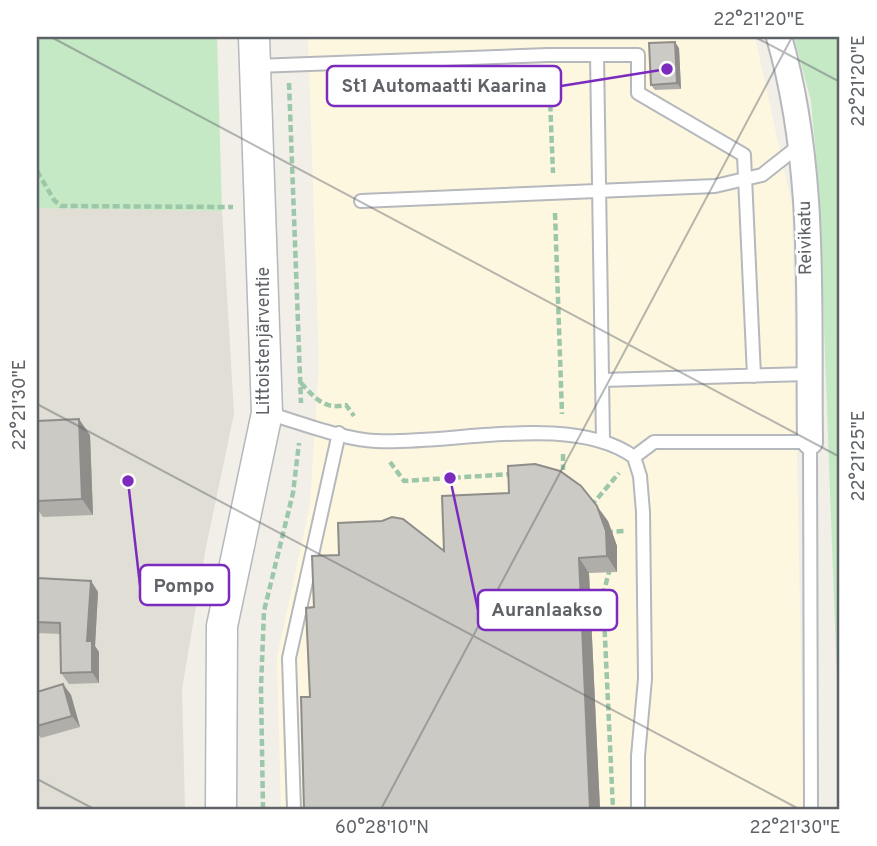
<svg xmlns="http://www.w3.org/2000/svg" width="877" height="846" viewBox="0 0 877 846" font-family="Overpass,sans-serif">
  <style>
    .commercial { fill: #fef7e0 }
    .education { fill: #e1ded6 }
    .green { fill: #c5e8c5 }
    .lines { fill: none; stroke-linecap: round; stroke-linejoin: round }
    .service-casing { stroke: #b5b8bc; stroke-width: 16 }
    .minor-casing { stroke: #b5b8bc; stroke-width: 28 }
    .tertiary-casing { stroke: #b5b8bc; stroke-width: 33 }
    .path { stroke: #9cc7a9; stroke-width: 4.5; stroke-dasharray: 7 3.5; stroke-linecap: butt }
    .service { stroke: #fff; stroke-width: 12 }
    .minor { stroke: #fff; stroke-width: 24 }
    .tertiary { stroke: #fff; stroke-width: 30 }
    .wall { fill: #afaea9 }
    .shaded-wall { fill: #8f8d8a }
    .building { fill: #cccac5; stroke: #8f8d8a; stroke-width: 2 }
    .ticks { fill: none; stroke: #5f6368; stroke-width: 2; stroke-opacity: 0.45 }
    .labels { text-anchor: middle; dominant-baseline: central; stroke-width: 6; stroke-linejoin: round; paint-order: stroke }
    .street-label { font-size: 18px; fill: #5f6368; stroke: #fff }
    .leader { fill: none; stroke: #7b2cbf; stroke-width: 2.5 }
    .callout-dot { fill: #7b2cbf; stroke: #fff; stroke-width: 2.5 }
    .callout { fill: #fff; stroke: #7b2cbf; stroke-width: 2.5 }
    .callout-label { font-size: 19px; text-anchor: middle; font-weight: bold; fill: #5f6368 }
    .neatline { fill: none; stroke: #5f6368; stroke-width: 2.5 }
    .ticks-label { font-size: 18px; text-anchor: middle; fill: #5f6368 }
  </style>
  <rect width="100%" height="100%" fill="#f1efe8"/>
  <path class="commercial" d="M308 37H755L792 206 804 809H281L277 657 310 505 319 363Z"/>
  <path class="education" d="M37 208 222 211 234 414 206 547 182 689 185 809H37Z"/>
  <path class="green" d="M37 37H217L222 211 37 208Z
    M794 37H840V764L819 190 811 101Z"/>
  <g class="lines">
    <defs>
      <path id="service" d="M597 55 603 441
        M256 66 548 55H638V93L744 155 754 376
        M361 201 715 186 762 175 800 145
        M602 380 809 374
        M267 413C298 422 345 440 376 441 450 445 572 412 634 457L640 476 643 512 645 679 638 756V809
        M634 457 654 442H810L811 809
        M294 809 289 658 339 433"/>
      <path id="minor" d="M779 37C817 168 808 307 810 442"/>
      <path id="tertiary" d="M221 809 222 626 267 413 254 37"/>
    </defs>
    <use href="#service" class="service-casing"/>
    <use href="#minor" class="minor-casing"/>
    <use href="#tertiary" class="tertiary-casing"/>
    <path class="path" d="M549 73 553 173
      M289 83 301 403
      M37 171 54 200 61 206 233 207
      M555 213 562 414
      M301 383C315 398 324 410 346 405L354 416
      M563 454V470
      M390 462 404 481 511 474
      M591 506 619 473
      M606 532 625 531
      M610 568 603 595 613 809
      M263 809 261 688 264 611 293 493 299 443"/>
    <use href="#service" class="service"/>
    <use href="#minor" class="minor"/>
    <use href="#tertiary" class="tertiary"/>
  </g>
  <path class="wall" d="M679 48 681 89 655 90 651 85Z
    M37 421 90 435 93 515 43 517 37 509Z
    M608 521 617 546V572L589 573 600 809H304L314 607 444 551Z
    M91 581 98 592 95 646 99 652V683L69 684 61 673 60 634 37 633V622Z
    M63 684 71 695 80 727 41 738 37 733V692Z"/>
  <path class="shaded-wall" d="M675 42 679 48 681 89 677 83Z
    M79 419 90 435 93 515 82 499Z
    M597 506 608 521 617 546V572L607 556Z
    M579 558 589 573 600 809H590Z
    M91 581 98 592 95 646 99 652V683L92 672 87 641Z
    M63 684 71 695 80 727 72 716Z"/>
  <path class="building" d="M675 42 677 83 651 85 649 43Z
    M79 419 82 499 37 501V421Z
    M535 464 560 471 581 486 597 506 606 531 607 556 579 558 590 809H304L301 697H310L306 608 314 607 312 556 339 555 338 523 382 521 392 517 403 519 444 551 442 496 509 493 508 466Z
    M37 578 91 581 87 641H92V672L61 673 60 623 37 622Z
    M63 684 72 716 37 726V692Z"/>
  <path class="ticks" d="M51 37 840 457M755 37 840 82M37 404 799 809M37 779 94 809M381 809 792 37"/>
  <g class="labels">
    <g class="street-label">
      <text transform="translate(806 238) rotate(-91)">Reivikatu</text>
      <text transform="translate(264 341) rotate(-90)">Littoistenjärventie</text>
    </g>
  </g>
  <path class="leader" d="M667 69L561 86M128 481L140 585M450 478L478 610"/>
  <g class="callout-dot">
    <circle cx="667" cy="69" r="7"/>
    <circle cx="128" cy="481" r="7"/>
    <circle cx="450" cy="478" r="7"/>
  </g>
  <g class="callout">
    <rect x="327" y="66" width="234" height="40" rx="7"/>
    <rect x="140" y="565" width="89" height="40" rx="7"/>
    <rect x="478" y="590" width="139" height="40" rx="7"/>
  </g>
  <g class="callout-label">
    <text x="444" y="92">St1 Automaatti Kaarina</text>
    <text x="184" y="592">Pompo</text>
    <text x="547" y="616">Auranlaakso</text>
  </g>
  <rect width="877" height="846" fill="none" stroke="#ffffff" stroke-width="77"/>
  <rect x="38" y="38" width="800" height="770" class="neatline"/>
  <g class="ticks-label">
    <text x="759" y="25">22°21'20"E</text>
    <text transform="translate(858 81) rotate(-90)" y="6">22°21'20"E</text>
    <text transform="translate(19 405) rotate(-90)" y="6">22°21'30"E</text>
    <text transform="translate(858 456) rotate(-90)" y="6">22°21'25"E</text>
    <text x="382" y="833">60°28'10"N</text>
    <text x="795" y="833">22°21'30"E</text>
  </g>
</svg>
